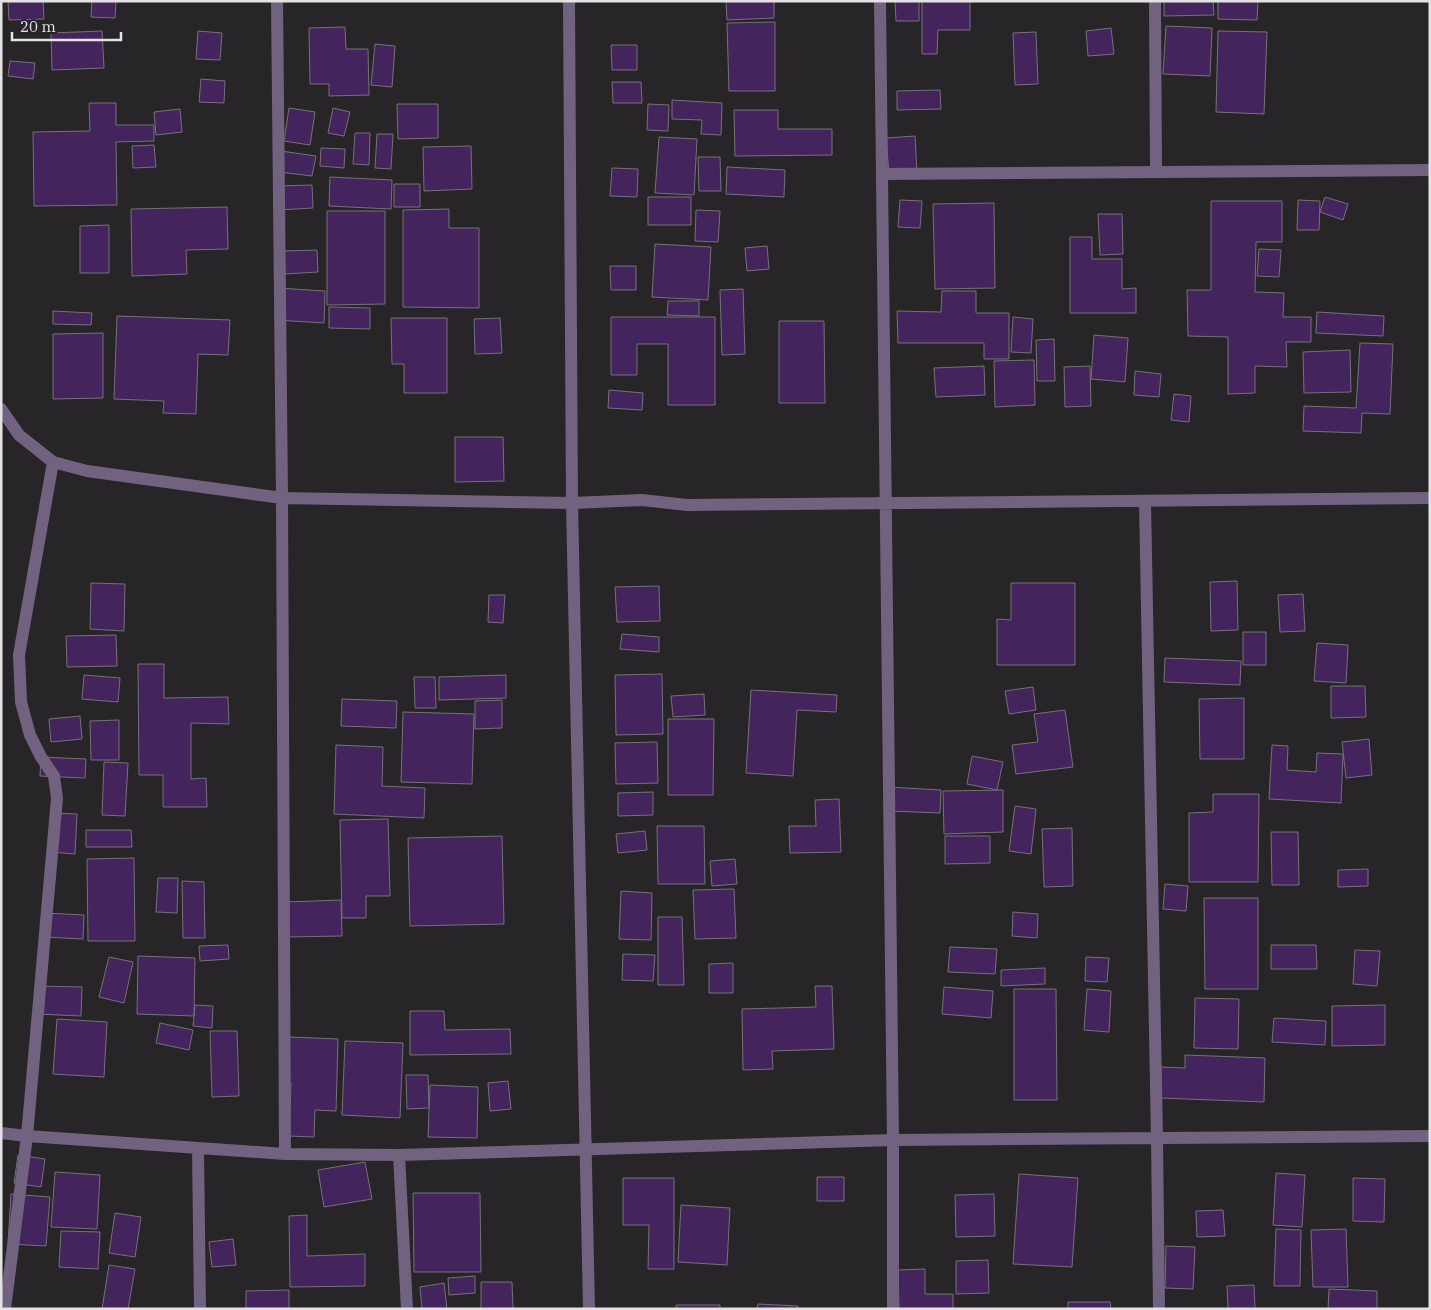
<svg xmlns="http://www.w3.org/2000/svg" width="1431" height="1310" viewBox="0 0 1431 1310" font-family="'IBM Plex Serif',serif">
  <style>
    .building { fill: #44245d; stroke: #747276 }
    .lines { fill: none; stroke-linecap: round; stroke-linejoin: round }
    .street { stroke: #71637f; stroke-width: 12 }
  </style>
  <rect width="100%" height="100%" fill="#272528"/>
  <path class="building" d="M8 1H43L44 19 9 20Z
    M92 1H116L115 18 91 17Z
    M726 1H774V18L727 20Z
    M895 1H919V21H896Z
    M922 1H970V30H938L937 54H922Z
    M1164 1H1213L1214 15 1164 16Z
    M1218 1H1258L1257 20 1218 19Z
    M775 22V91H729L727 23Z
    M1166 26 1212 28 1210 76 1163 74Z
    M345 27 346 49H368L369 95 329 96V84H310L309 28Z
    M1111 28 1114 54 1088 56 1086 31Z
    M102 31 104 68 52 70 51 33Z
    M198 31 222 33 220 60 196 59Z
    M1218 31 1267 32 1264 114 1216 112Z
    M1036 32 1038 84 1015 85 1013 33Z
    M375 44 395 46 392 87 371 85Z
    M611 45H637V70H612Z
    M10 61 35 63 33 79 8 76Z
    M201 79 225 81 224 103 199 102Z
    M612 82H641L642 103H613Z
    M940 90 941 109 897 110V91Z
    M672 100 722 103 721 135 701 134 702 120 672 119Z
    M89 103H116V125H154V141L116 142 117 205 34 206 33 132 90 131Z
    M397 104H438V138L398 139Z
    M648 104 669 105 668 131 647 130Z
    M289 108 315 112 310 145 284 141Z
    M333 108 350 112 344 136 328 133Z
    M180 109 182 132 156 135 154 112Z
    M734 110H778V129H832V155L735 156Z
    M355 133H370L369 165 353 164Z
    M377 134H393L391 169 375 168Z
    M915 136 917 172 889 174 886 138Z
    M659 137 697 139 694 195 655 193Z
    M154 145 156 167 133 168 132 146Z
    M471 146 472 189 424 191 423 147Z
    M321 148 345 149 344 168 320 166Z
    M281 151 316 156 312 176 279 172Z
    M698 157H720L721 191H699Z
    M727 167 785 170 784 197 726 194Z
    M612 168 638 169 637 197 610 196Z
    M330 177 392 180 391 209 329 206Z
    M394 184H420V207H394Z
    M312 185 313 208 279 210 278 186Z
    M648 197H691V225H648Z
    M1325 197 1348 204 1343 220 1320 212Z
    M900 200 922 201 920 228 898 227Z
    M1298 200 1320 201 1319 230H1297Z
    M1211 201H1282V242H1256L1255 292 1284 293 1283 317H1311V342H1286L1287 367 1255 366V393L1228 394V337L1188 336 1187 290H1211Z
    M994 203 995 288 935 289 933 204Z
    M227 207 228 249 186 250 187 274 132 276 131 209Z
    M449 209V228H479V308L403 307V210Z
    M696 210 720 211 718 242 695 241Z
    M327 211H385V304L327 305Z
    M1098 214H1122L1123 254 1100 255Z
    M109 225V273H80V226Z
    M1070 237H1092V259H1122V289L1136 288V313H1070Z
    M655 244 711 247 708 300 652 297Z
    M767 246 769 269 747 271 745 248Z
    M1259 249 1281 250 1279 277 1257 276Z
    M317 250 318 272 285 274 284 251Z
    M610 266H636V290H611Z
    M278 288 325 291 324 323 276 320Z
    M743 289 745 354 722 355 720 290Z
    M942 291H976V313H1009V359H984V343H898L897 311 941 312Z
    M668 301H699V316L667 315Z
    M329 307 370 308V329L329 328Z
    M53 311 92 313 91 325 53 324Z
    M1317 312 1384 316 1383 336 1316 333Z
    M117 316 230 320 228 355 198 354 196 414 163 413 164 401 114 399Z
    M611 317H715V405H668V344H637V375H611Z
    M1013 317 1033 319 1031 353 1011 352Z
    M391 318H447V393H404V364H392Z
    M500 318 502 353 475 354 474 319Z
    M779 321H824L825 403H779Z
    M103 333V398L53 399V334Z
    M1094 335 1128 338 1125 382 1091 379Z
    M1054 339 1055 381H1037L1036 340Z
    M1360 343 1393 344 1390 414 1362 413 1361 433 1303 431 1304 406 1356 408Z
    M1350 350 1351 392 1304 393 1303 352Z
    M1034 360 1035 405 995 407 994 361Z
    M984 366 985 395 936 397 934 368Z
    M1090 366 1091 406 1065 407 1064 367Z
    M1135 371 1161 374 1159 397 1134 395Z
    M609 390 643 393 642 410 608 408Z
    M1174 394 1191 396 1189 422 1171 420Z
    M455 437H503L504 481 455 482Z
    M1237 581 1238 630 1211 631 1210 582Z
    M91 583 125 584 124 631 90 629Z
    M1011 583H1075V665H997V619L1011 620Z
    M659 586 660 621 617 622 615 587Z
    M1303 594 1305 631 1280 632 1278 595Z
    M489 595H505L503 623 488 622Z
    M1243 632H1266V665H1243Z
    M622 634 659 637V652L620 649Z
    M116 635 117 666 67 667 66 636Z
    M1317 643 1348 645 1346 683 1314 681Z
    M1165 658 1241 661 1240 685 1164 682Z
    M138 664H164V698L228 697 229 724 191 723V779L206 778 207 807H163V775H139Z
    M662 674 663 734 616 735 615 675Z
    M84 675 120 678 118 702 82 699Z
    M506 675V698L439 700V677Z
    M414 677H435L436 708H415Z
    M1331 686H1365L1366 717 1331 718Z
    M1033 687 1036 710 1009 714 1005 691Z
    M751 690 837 695 836 712 797 710 793 776 746 773Z
    M704 694 705 715 673 717 671 696Z
    M1244 698V759H1200L1199 699Z
    M342 699 397 701 396 728 341 726Z
    M502 700V728L475 729V701Z
    M1065 710 1073 767 1016 774 1012 745 1038 742 1034 714Z
    M403 712 474 714 472 784 401 782Z
    M80 716 82 739 51 742 49 719Z
    M668 719H714L713 795H668Z
    M119 720V760H91L90 721Z
    M1369 739 1372 775 1346 778 1342 742Z
    M657 742 658 783 616 784 615 743Z
    M336 745 383 747 382 786 425 788 424 818 334 814Z
    M1272 745 1288 746 1287 770 1316 772 1317 753 1343 754 1341 803 1269 799Z
    M972 756 1003 762 997 790 967 784Z
    M41 757 86 759 85 778 40 776Z
    M104 762 128 763 125 816 102 815Z
    M889 787 941 790 940 813 888 811Z
    M1003 790V832L944 834 943 791Z
    M653 792V815L618 816V793Z
    M1213 794H1259L1258 882H1189V813L1213 812Z
    M839 799 841 852 790 853 789 826H816L815 800Z
    M1015 806 1036 809 1031 854 1009 851Z
    M53 813 77 814 75 854 51 852Z
    M388 819 390 896H366V918H342L340 820Z
    M657 826H704L705 884H658Z
    M1072 828 1073 886 1044 887 1042 829Z
    M86 830H131L132 847H86Z
    M645 831 647 850 618 853 616 834Z
    M1271 832H1298L1299 885H1272Z
    M502 836 504 924 410 926 408 838Z
    M945 836H990V863L945 864Z
    M134 858 135 941H88L87 859Z
    M735 859 737 884 712 886 710 861Z
    M1368 869V886L1338 887V870Z
    M158 878H178L177 913 156 912Z
    M182 881 204 882 205 938H183Z
    M1165 884 1188 886 1186 911 1163 909Z
    M734 889 736 938 695 939 693 890Z
    M621 891 652 893 651 940 619 939Z
    M1204 898H1258V989H1205Z
    M341 900 342 936 287 937 286 902Z
    M1013 912 1038 914 1037 938 1012 936Z
    M45 913 84 915 83 939 44 937Z
    M658 917H682L684 985H658Z
    M228 945 229 959 200 961 199 946Z
    M1271 945H1316L1317 969H1271Z
    M950 947 997 949 995 974 948 972Z
    M1355 950 1380 951 1377 986 1353 984Z
    M623 954 655 955 653 981 622 980Z
    M138 956 195 958 194 1016 137 1014Z
    M109 957 133 962 124 1003 99 997Z
    M1086 957 1109 958 1107 982 1085 981Z
    M733 963V993H709V964Z
    M1045 968V984L1001 986V970Z
    M36 986 82 987 81 1016 36 1014Z
    M815 986H832L834 1049 772 1051 773 1069 743 1070 742 1009 816 1007Z
    M944 987 993 991 991 1018 942 1014Z
    M1014 989H1056L1057 1100H1014Z
    M1087 989 1111 991 1109 1032 1084 1030Z
    M1195 998 1239 999 1238 1049 1194 1048Z
    M195 1005 213 1006 212 1028 193 1026Z
    M1385 1005V1045L1332 1046V1006Z
    M410 1011H444L445 1030 510 1029 511 1054 410 1055Z
    M1274 1018 1326 1021 1325 1045 1272 1042Z
    M57 1019 107 1022 104 1077 53 1074Z
    M160 1023 193 1030 189 1050 156 1043Z
    M210 1031H237L239 1096 212 1097Z
    M289 1037 338 1039 336 1111 315 1110 314 1137 289 1136 291 1083H287Z
    M345 1041 403 1043 400 1118 342 1115Z
    M1185 1055 1265 1058 1264 1102 1160 1098 1161 1067 1185 1068Z
    M406 1075H428L429 1108 407 1109Z
    M508 1081 511 1109 490 1111 488 1083Z
    M430 1085 478 1087 477 1138 428 1137Z
    M18 1155 45 1159 41 1187 14 1183Z
    M365 1162 372 1199 324 1207 318 1170Z
    M55 1172 100 1175 97 1229 51 1227Z
    M1276 1173 1305 1175 1302 1227 1273 1225Z
    M1019 1174 1078 1178 1072 1267 1013 1264Z
    M817 1177H844V1201H817Z
    M623 1178H674V1269H648L649 1225H623Z
    M1353 1178 1385 1179 1384 1222 1353 1221Z
    M413 1193H480L481 1272H414Z
    M11 1194 50 1197 46 1246 8 1244Z
    M994 1194 995 1236 956 1237 955 1195Z
    M681 1205 730 1208 727 1265 678 1262Z
    M1223 1210 1225 1236 1197 1237 1196 1211Z
    M115 1213 141 1217 135 1257 109 1253Z
    M307 1215V1256L365 1254V1286L290 1287 289 1216Z
    M1276 1229 1301 1230 1300 1286H1274Z
    M1346 1229 1348 1287H1313L1311 1230Z
    M61 1231 100 1232 98 1269 59 1267Z
    M233 1239 236 1265 212 1267 209 1242Z
    M1166 1246 1195 1247 1193 1289 1165 1288Z
    M988 1260 989 1293 956 1294V1261Z
    M109 1265 135 1269 128 1309H102Z
    M925 1269V1294H953V1309H899L898 1270Z
    M475 1276V1293L449 1295 448 1278Z
    M481 1282H512L513 1309H481Z
    M444 1283 447 1309H422L420 1287Z
    M1254 1285 1255 1309H1228L1227 1286Z
    M1329 1289 1377 1291V1309H1328Z
    M289 1290V1309H246V1291Z
    M1068 1302H1110L1111 1309H1068Z
    M758 1304 798 1306V1309H757Z
    M676 1305H720V1309H676Z"/>
  <g class="lines">
    <path class="street" d="M277 1 282 498 285 1154
      M569 1 572 503 589 1309
      M880 1 893 1140V1309
      M1155 1 1156 172
      M882 174 1430 170
      M1 409 19 435 53 462 87 471 282 498 572 503 642 500 687 505 1430 498
      M1145 501 1157 1138 1159 1309
      M1 1133 27 1136 285 1154 399 1155 893 1140 1430 1136
      M198 1148 200 1309
      M399 1155 407 1309
      M5 1309 27 1136 57 798 54 776 41 757 30 735 21 702 19 655 53 462"/>
  </g>
  <rect width="1431" height="1310" fill="none" stroke="#e3e2e4" stroke-width="5"/>
  <path d="M12 32v8h109v-8" fill="none" stroke="#e3e2e4" stroke-width="2.5"/>
  <text x="20" y="32" font-size="15" fill="#e3e2e4" stroke="#272528" stroke-width="4" paint-order="stroke">20 m</text>
</svg>
